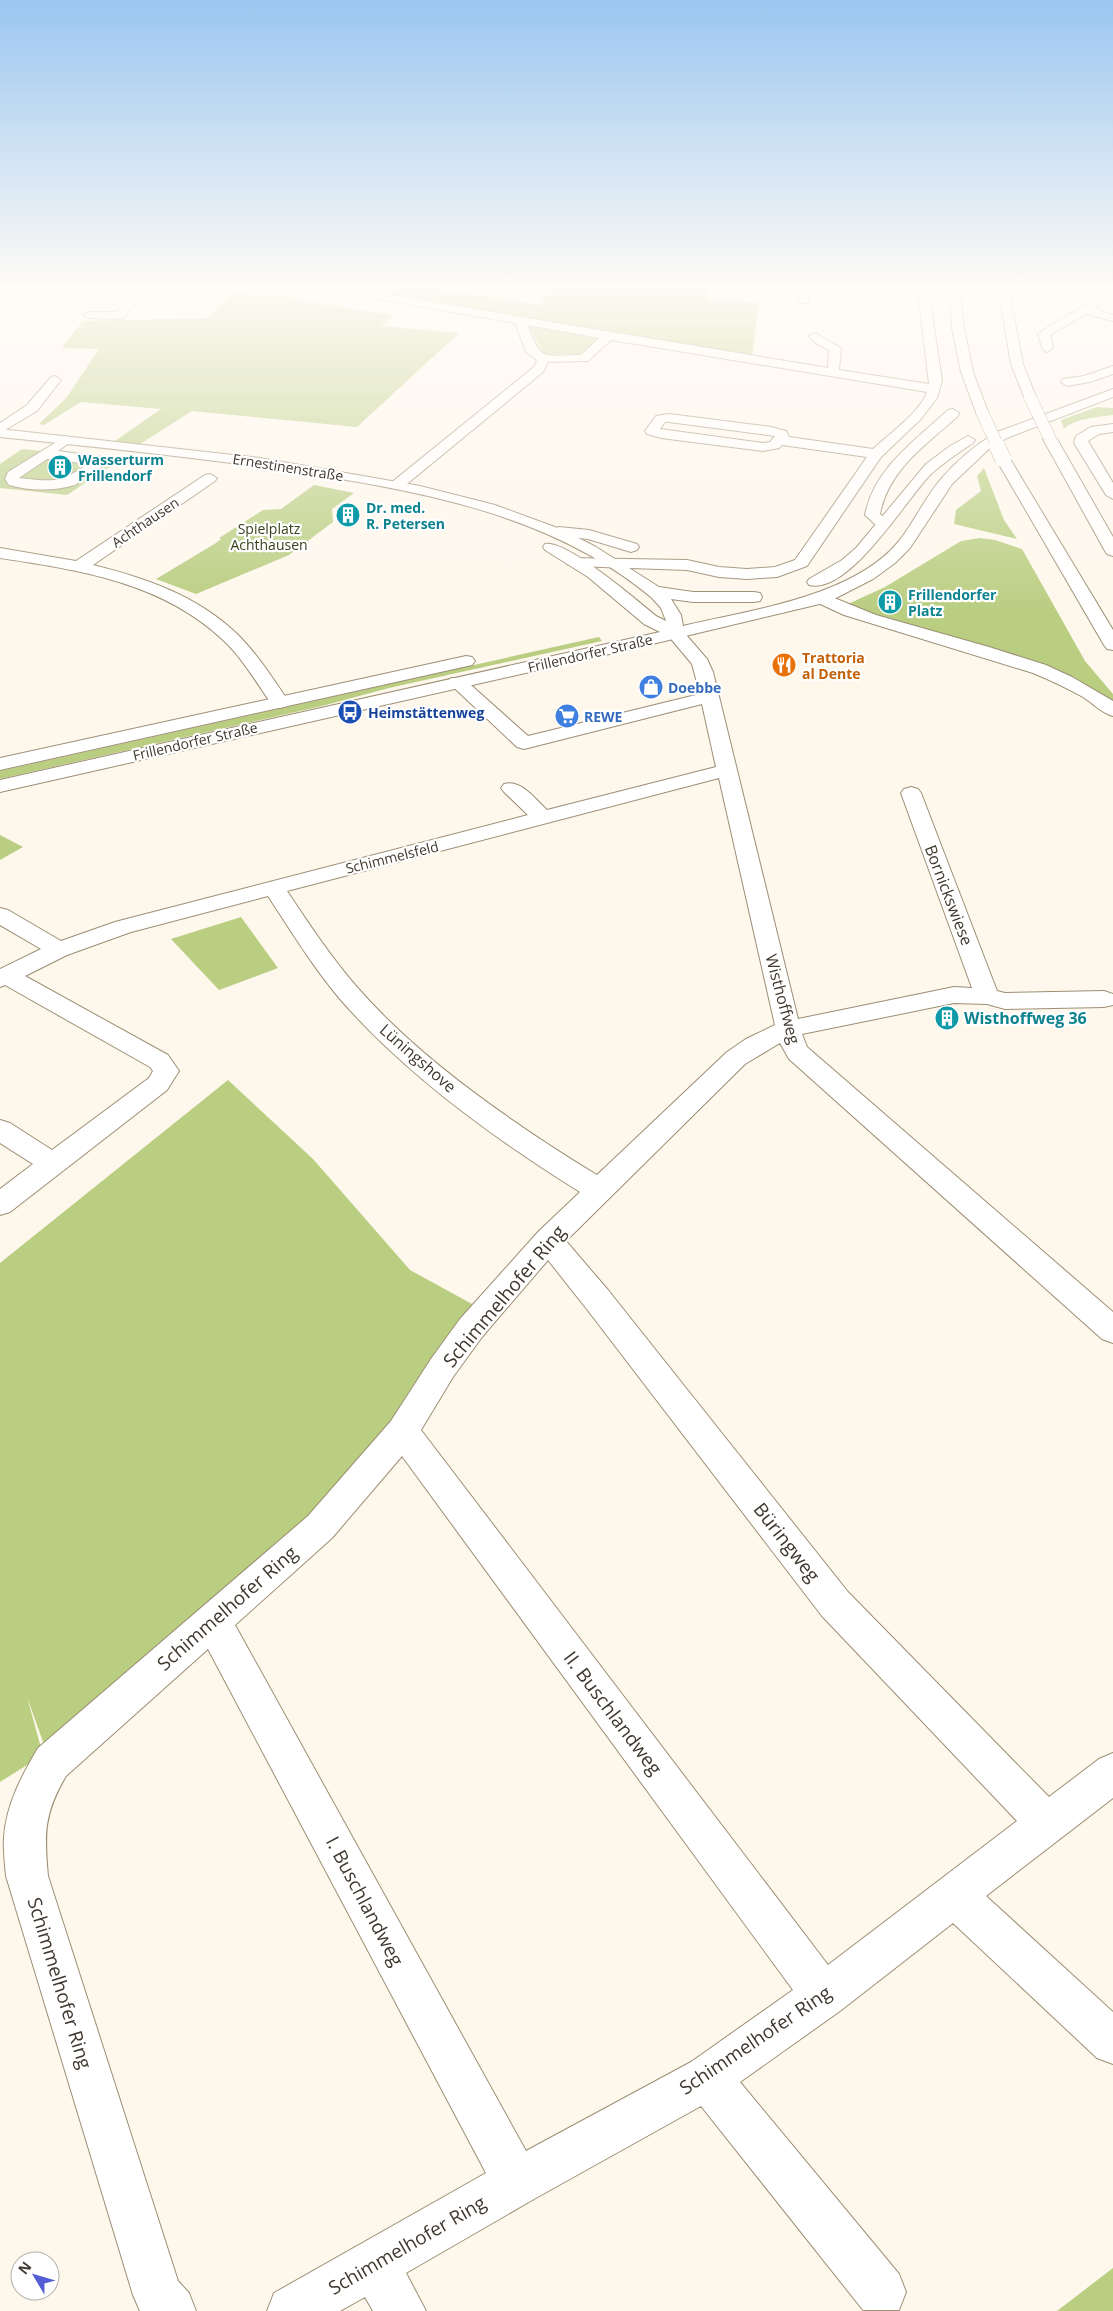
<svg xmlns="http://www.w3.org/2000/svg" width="1113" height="2311" viewBox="0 0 1113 2311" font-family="'Open Sans',sans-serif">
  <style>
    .green { fill: #bace82 }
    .forest { fill: #b5cc70 }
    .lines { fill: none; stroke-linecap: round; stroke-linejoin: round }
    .minor-casing { stroke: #9d8e74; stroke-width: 2 }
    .major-casing { stroke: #9d8e74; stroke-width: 2 }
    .highway-casing { stroke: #9d8e74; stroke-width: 2 }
    .minor { fill: #fff; fill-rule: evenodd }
    .major { fill: #fff; fill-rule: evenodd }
    .highway { fill: #fff; fill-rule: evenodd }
    .highway-bridge-far1-casing { stroke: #9d8e74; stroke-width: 13; stroke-linecap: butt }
    .highway-bridge-casing { stroke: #9d8e74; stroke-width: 17; stroke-linecap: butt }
    .highway-bridge-far1 { stroke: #fff; stroke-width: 12 }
    .highway-bridge { stroke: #fff; stroke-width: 16 }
    .labels { text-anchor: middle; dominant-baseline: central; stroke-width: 4.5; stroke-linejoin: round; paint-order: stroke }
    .far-culture-label { font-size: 14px; font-weight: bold; fill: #0d838f; stroke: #fff; text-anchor: start }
    .far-street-label { font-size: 14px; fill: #3f382e; stroke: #fff }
    .far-park-label { font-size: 14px; fill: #38411a; stroke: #fff }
    .far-food-label { font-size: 14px; font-weight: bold; fill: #c56008; stroke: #fff; text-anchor: start }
    .far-shop-label { font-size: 14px; font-weight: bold; fill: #366cbe; stroke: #fff; text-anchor: start }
    .far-transit-label { font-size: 14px; font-weight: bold; fill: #164399; stroke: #fff; text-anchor: start }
    .street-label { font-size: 16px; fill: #3f382e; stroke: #fff }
    .culture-label { font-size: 16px; font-weight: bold; fill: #0d838f; stroke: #fff; text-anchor: start }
    .near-street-label { font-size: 19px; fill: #3f382e; stroke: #fff }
  </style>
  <rect width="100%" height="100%" fill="#fef7ec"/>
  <path class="green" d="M257 287H270L262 292 332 306 394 315 381 326 459 333 357 427 192 411 140 444 115 441 161 409 81 402 44 425 39 424 67 397 99 349 62 348 83 321 209 318 234 292 252 289Z
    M527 324 604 337 579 355 544 354Z
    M1097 407 1113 408V415C1098 417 1075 418 1064 429L1061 420Z
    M22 449 122 459 67 495 0 488V464Z
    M984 468 1004 520 1017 539 954 524 956 510 981 491 977 476Z
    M314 485 354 493 332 509 333 522 289 555 196 594 156 579 216 543 221 539 219 538 263 510 281 509Z
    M980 538 995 540 1022 549 1085 661 1113 694V702L1098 693 858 613 848 604 885 587 961 541Z
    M599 637 602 641 389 688 322 706 0 779V771Z
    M0 835 23 847 0 860Z
    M241 917 278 968 219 990 171 939Z
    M228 1080 313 1159 410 1270 483 1310 318 1527 47 1753 27 1697 43 1755 0 1782V1263Z
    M1113 2268V2311H1057Z"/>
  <path class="forest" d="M336 287H429L540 305 551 287H706L708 300 759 302 752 359Z"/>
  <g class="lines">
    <defs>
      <path id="minor" d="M136 287H146L123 319 89 318 83 315 89 312H117Z
        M321 287H342L828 368 829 350 814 342 809 336 815 333 841 348 839 370 929 384 918 291 846 290 841 287H928L942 381 937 398 920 420 881 457 807 566 777 577 747 579 719 577 687 570 573 566 567 564 565 561 567 558 687 560 719 567 747 569 775 567 795 560 867 457 782 445 779 448 763 451 661 438 647 434 645 431 656 416 669 414 771 427 786 431 789 437 873 449C888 435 921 411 927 392L611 340 588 361 548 362 543 372 402 488 397 489 390 485 392 482 534 367 537 360 526 352 515 323 326 290ZM527 325 599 338 581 355C543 355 542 363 527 325ZM665 422H669L775 436 770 442 763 443 660 429Z
        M486 287H538C530 294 494 294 486 287Z
        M795 287H805L809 301 808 303H800Z
        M1103 287H1113L1094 309 1113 315V321L1086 314 1050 335 1053 348 1047 352 1043 350 1038 334 1040 332 1086 305Z
        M1113 366V374L1090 382 1067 386 1061 382 1063 379 1084 376Z
        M55 376 61 380 37 411 0 433V423L27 405 51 377Z
        M953 409 959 413 958 416C927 444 888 470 880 514L891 524 888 527H878L865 515C874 468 915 441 948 410Z
        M1113 424V432L1099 434 1088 441 1113 483V499L1106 495 1074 443 1076 436 1091 427Z
        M66 436 73 440 58 451 103 457 110 461 75 485C53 491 31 491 9 485L5 479 8 472ZM47 459 89 464C58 483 56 482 19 478Z
        M210 474 217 478 215 481 93 565C145 578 196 595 236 633 256 652 273 679 289 702L287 706 280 708 273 706C257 684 243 658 222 639 161 582 79 570 0 558V548L76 561 205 475Z
        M559 527 589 530 637 544 639 547 637 550 631 552 588 539 554 535 551 532 554 529Z
        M822 593 876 615 989 647 1046 665 1072 677 1113 701V716C1101 713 1093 703 1083 697 1067 688 1050 680 1033 673L844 615 816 602 814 598 816 594Z
        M675 628 681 629 707 659 713 672 798 1019 954 987 972 988 901 793 904 789 911 787 918 789 921 793 997 991 1005 993 1104 991 1113 994V1005L1104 1007 1005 1009 987 1004 954 1003 802 1034 807 1047 1113 1312V1343L1102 1339 789 1059 780 1043 745 1064 566 1241 608 1290 848 1592 1049 1797 1099 1759 1113 1753V1798L986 1896 1113 2012V2064L1097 2058 953 1923 840 2011 740 2082 899 2274 906 2292 899 2310H863L701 2106 534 2199 406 2273 426 2311H373L365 2297 340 2311H267L274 2293 486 2173 208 1649 66 1776C44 1813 44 1834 48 1876L178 2281 189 2293 196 2311H140L133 2295 6 1876C5 1864 3 1850 4 1837 6 1805 22 1775 38 1748L308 1516 391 1421 431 1359 460 1319 538 1232 580 1192C495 1139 406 1075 340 999 313 967 291 931 268 896L131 932 67 955 25 976 168 1055 179 1071 167 1090 10 1212 0 1215V1189L33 1164 0 1143V1120L10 1123 52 1150 149 1078 153 1071 150 1067 5 985 0 987V969L41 949 0 925V908L8 910 61 941 115 922 528 815 504 792 501 788 504 784C521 779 535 799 547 810L716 767 702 704 524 749 517 747 448 682 451 678H463L528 736 700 694 692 664 666 633 669 629ZM719 778 775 1025 746 1039 727 1052 597 1175C515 1125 419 1059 356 986 331 957 309 924 287 891ZM548 1260 586 1308 822 1616 1017 1821 828 1965 421 1430 453 1377 482 1337ZM402 1456 793 1990 691 2062 526 2151 235 1625 332 1538Z"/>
      <path id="major" d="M1113 389V397L1007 438 990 448 952 484 910 548 895 563 873 579 828 602 623 651 0 792V780L660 632 644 624 588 577 545 550 543 547 545 544C566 539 638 601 656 616L666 621 661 608 652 598C550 512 411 489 282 470 188 456 94 447 0 437V429L260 458 420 486 495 505 563 530 596 547 659 587 693 592H754L760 593 762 597 760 601 754 602H693L671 599 681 615 683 626C750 610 854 597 899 541 915 521 925 497 942 478 957 460 977 444 997 432Z
        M968 436 975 440 973 443C958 453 943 463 930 475 905 501 849 595 809 585L807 582 809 579 842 560 856 548 926 464 950 446Z
        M466 656 472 657 475 661 472 665 0 770V758Z"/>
      <path id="highway" d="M949 287H959L964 328 973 372 988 412 987 415H977L976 412 961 372 952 328Z
        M998 287H1008L1023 364 1036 397 1034 400H1026L1024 397 1011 364Z
        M1050 435 1057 439 1113 537V556L1107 554 1105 551 1043 439Z
        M1003 455 1010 459 1113 630V650L1107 649 1104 645 996 459Z"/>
    </defs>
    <use href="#minor" class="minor-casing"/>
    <use href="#major" class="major-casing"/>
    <use href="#highway" class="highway-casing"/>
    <use href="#minor" class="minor"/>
    <use href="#major" class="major"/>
    <use href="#highway" class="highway"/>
    <defs>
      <path id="highway-bridge-far1" d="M1030 397 1050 439
        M982 412 998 447"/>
      <path id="highway-bridge" d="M997 446 1003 459"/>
    </defs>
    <use href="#highway-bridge-far1" class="highway-bridge-far1-casing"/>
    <use href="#highway-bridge" class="highway-bridge-casing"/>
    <use href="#highway-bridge-far1" class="highway-bridge-far1"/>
    <use href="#highway-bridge" class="highway-bridge"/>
  </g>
  <linearGradient id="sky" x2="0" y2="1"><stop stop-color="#9ac6f0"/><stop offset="0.47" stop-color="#fffbf6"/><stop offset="1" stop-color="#fffbf6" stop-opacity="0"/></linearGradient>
  <rect width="1113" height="610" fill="url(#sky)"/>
  <defs>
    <symbol id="building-disc" viewBox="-11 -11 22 22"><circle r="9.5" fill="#0f9aa8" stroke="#fff"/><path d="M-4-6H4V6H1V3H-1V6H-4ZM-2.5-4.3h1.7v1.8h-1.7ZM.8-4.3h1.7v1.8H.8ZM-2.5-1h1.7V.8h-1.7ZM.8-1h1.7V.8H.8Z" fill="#fff"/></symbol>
    <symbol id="restaurant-disc" viewBox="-11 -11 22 22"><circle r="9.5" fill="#e8710a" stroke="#fff"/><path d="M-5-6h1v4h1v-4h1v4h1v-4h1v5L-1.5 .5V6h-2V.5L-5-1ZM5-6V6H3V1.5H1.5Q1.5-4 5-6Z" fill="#fff"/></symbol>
    <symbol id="shop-disc" viewBox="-11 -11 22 22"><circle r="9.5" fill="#3f7fe0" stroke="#fff"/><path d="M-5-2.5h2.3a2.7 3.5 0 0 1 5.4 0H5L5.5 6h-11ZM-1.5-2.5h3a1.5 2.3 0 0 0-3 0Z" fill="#fff"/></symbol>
    <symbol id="bus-disc" viewBox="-11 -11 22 22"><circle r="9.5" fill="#1a4fb4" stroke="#fff"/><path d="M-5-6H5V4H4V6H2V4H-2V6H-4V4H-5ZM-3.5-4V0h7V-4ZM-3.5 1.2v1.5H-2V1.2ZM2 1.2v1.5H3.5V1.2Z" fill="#fff"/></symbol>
    <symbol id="supermarket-disc" viewBox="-11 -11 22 22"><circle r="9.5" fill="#3f7fe0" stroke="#fff"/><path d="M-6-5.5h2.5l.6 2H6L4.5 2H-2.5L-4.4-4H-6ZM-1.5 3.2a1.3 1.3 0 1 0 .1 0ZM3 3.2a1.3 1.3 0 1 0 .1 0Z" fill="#fff"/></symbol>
  </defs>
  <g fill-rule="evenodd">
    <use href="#building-disc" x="46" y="453" width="28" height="28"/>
    <use href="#building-disc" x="334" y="501" width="28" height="28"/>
    <use href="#building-disc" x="876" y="588" width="28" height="28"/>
    <use href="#restaurant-disc" x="770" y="651" width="28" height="28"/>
    <use href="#shop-disc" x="637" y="673" width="28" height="28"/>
    <use href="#bus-disc" x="336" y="698" width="28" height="28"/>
    <use href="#supermarket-disc" x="553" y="702" width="28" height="28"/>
    <use href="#building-disc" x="933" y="1004" width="28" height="28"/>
  </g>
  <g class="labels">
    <g class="far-culture-label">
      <text x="78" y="459">Wasserturm<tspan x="78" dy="16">Frillendorf</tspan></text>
      <text x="366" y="507">Dr. med.<tspan x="366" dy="16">R. Petersen</tspan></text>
      <text x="908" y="594">Frillendorfer<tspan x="908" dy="16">Platz</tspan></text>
    </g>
    <g class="far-street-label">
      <text transform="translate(288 467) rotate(9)">Ernestinenstraße</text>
      <text transform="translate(145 522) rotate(-34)">Achthausen</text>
      <text transform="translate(590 653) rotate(-13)">Frillendorfer Straße</text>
      <text transform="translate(195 741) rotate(-13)">Frillendorfer Straße</text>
      <text transform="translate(392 857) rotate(-14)">Schimmelsfeld</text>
    </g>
    <g class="far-park-label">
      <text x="269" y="528">Spielplatz<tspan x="269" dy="16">Achthausen</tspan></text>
    </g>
    <g class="far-food-label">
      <text x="802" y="657">Trattoria<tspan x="802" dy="16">al Dente</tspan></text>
    </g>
    <g class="far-shop-label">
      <text x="668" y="687">Doebbe</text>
      <text x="584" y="716">REWE</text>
    </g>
    <g class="far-transit-label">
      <text x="368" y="712">Heimstättenweg</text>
    </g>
    <g class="street-label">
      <text transform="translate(949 895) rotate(69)">Bornickswiese</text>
      <text transform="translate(783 999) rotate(75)">Wisthoffweg</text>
      <text transform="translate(418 1058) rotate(41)">Lüningshove</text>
    </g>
    <g class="culture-label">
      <text x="964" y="1018">Wisthoffweg 36</text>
    </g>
    <g class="near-street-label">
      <text transform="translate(504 1296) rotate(-50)">Schimmelhofer Ring</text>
      <text transform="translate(787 1542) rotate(52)">Büringweg</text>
      <text transform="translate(227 1608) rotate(-41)">Schimmelhofer Ring</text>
      <text transform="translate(613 1713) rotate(53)">II. Buschlandweg</text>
      <text transform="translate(365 1901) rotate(62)">I. Buschlandweg</text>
      <text transform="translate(60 1983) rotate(73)">Schimmelhofer Ring</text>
      <text transform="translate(755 2040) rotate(-34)">Schimmelhofer Ring</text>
      <text transform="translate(407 2245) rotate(-30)">Schimmelhofer Ring</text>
    </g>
  </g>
  <g transform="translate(35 2276) rotate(308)"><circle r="24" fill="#ffffff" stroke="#b2afab"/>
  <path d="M0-4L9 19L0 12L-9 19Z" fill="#555dd4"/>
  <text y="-8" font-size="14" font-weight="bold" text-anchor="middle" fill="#3f382e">N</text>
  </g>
</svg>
